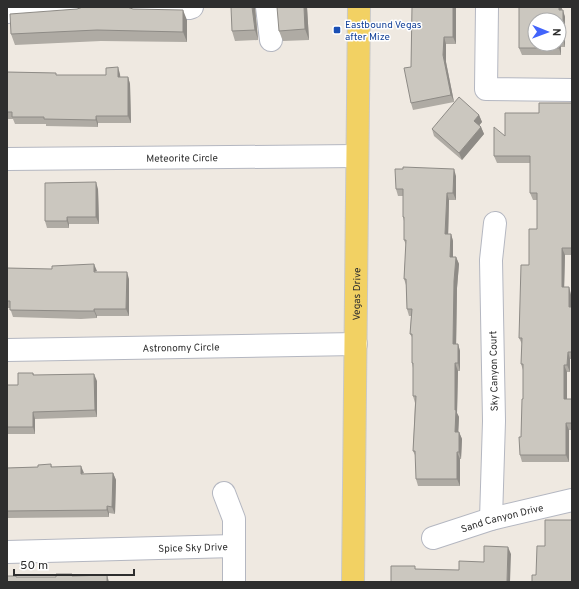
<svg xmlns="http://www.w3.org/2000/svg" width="579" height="589" viewBox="0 0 579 589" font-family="Overpass,sans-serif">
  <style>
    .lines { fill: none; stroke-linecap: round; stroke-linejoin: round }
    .minor-casing { stroke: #b4b7c1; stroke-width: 24 }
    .major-casing { stroke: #c9c9c9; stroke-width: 24 }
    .minor { stroke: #fff; stroke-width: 22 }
    .major { stroke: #f2d163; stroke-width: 22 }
    .wall { fill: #afaba4 }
    .shaded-wall { fill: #8e8b86 }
    .building { fill: #cbc7bf; stroke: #8e8b86 }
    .transit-dot { fill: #1a4fb4; stroke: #fff; stroke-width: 1.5 }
    .labels { text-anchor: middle; stroke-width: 3; stroke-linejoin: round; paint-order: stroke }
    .transit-label { font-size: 10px; fill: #164399; stroke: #fff; text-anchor: start }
    .street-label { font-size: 10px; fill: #2e2e2e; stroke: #fff }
  </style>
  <rect width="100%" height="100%" fill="#efe9e1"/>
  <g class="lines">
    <defs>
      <g id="minor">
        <path d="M 137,7 L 189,8 L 192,7"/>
        <path d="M 267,7 L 271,40"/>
        <path d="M 487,7 L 486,89 L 572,90"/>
        <path d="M 7,12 L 80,7"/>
        <path id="s1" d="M 7,159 L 357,156"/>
        <path id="s2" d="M 7,350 L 356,344"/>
        <path d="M 224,493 L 234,519 L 234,582"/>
        <path d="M 491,519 L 494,421 L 491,260 L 495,223"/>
        <path id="s3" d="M 433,538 L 491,519 L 572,500"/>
        <path id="s4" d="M 7,552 L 234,546"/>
      </g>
      <g id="major">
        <path id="s5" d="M 353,582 L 359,7"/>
      </g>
    </defs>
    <use href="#minor" class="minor-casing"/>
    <use href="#major" class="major-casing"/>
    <use href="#minor" class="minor"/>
    <use href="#major" class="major"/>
  </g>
  <path class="wall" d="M 307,7 L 309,40 L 283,41 L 279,31 Z
    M 412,7 L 460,7 L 460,8 L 456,8 L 456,44 L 446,44 L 446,62 L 454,102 L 413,110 L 411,103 Z
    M 562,7 L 562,10 L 565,17 L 565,47 L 561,47 L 561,55 L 522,55 L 519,48 Z
    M 255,8 L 258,40 L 235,41 L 232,31 Z
    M 133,9 L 187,20 L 187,42 L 101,41 L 15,45 L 11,34 Z
    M 7,72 L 56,73 L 56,75 L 106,75 L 120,74 L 120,77 L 128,77 L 130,84 L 131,123 L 98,123 L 98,127 L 46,126 L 46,124 L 15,124 L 13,119 L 7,119 Z
    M 572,103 L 572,255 L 565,255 L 564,287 L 569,287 L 571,295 L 571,307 L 572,307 L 572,359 L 570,359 L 570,372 L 567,372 L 567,399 L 572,400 L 572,430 L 569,430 L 569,462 L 522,462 L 520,455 L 521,437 L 523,399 L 523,370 L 521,364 L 522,344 L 519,338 L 529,265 L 537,229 L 537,200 L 533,200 L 530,193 L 530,163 L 497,163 L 494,156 L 505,136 L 539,113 Z
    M 479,115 L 482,122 L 479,125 L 481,127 L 484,134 L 462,160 L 434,136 L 432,129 Z
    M 403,169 L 456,176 L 456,200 L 449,200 L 448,234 L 451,234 L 453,241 L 453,257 L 456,257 L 459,264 L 457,288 L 456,344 L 458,344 L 460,351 L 460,371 L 458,371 L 457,413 L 459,417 L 458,432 L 459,432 L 462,439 L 461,459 L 460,459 L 460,486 L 418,486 L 416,479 L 416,457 L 413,451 L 415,403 L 413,396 L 413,368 L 412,363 L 412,337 L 410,334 L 411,316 L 409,316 L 407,309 L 406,285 L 404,279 L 406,245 L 404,240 L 404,221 L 403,217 L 403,196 L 398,196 L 396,189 Z
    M 98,189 L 99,224 L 69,224 L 69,228 L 47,228 L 45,221 Z
    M 7,268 L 97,272 L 129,279 L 129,316 L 97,316 L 97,318 L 81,319 L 13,317 L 10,308 L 7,308 Z
    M 33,373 L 34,375 L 97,381 L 97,417 L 35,419 L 35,434 L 7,434 L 7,385 L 18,385 Z
    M 51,464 L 52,467 L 84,474 L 113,473 L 116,480 L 115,514 L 109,513 L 109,517 L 7,518 L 7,468 L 38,467 Z"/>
  <path class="shaded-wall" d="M 252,7 L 255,7 L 258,40 L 255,30 Z
    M 304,7 L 307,7 L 309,40 L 305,29 Z
    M 453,7 L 456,7 L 456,44 L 453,37 Z
    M 559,7 L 562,7 L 561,17 L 559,10 Z
    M 183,10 L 187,20 L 187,42 L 183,32 Z
    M 563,10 L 565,17 L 565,47 L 563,40 Z
    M 444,37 L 446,44 L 446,62 L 454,102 L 451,95 L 443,55 Z
    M 559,40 L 561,47 L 561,55 L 559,48 Z
    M 118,67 L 120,74 L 121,84 L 118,77 Z
    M 128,77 L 130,84 L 131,123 L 128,116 Z
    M 479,115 L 482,122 L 477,128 L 474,121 Z
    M 96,116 L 98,123 L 98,127 L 96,120 Z
    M 481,127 L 484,134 L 462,160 L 459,153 Z
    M 454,169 L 456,176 L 456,200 L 453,193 Z
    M 96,182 L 98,189 L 99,224 L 96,217 Z
    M 447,193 L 449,200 L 448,241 L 445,234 Z
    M 7,197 L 8,199 L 8,235 L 7,232 Z
    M 67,217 L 69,224 L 69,228 L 67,221 Z
    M 451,234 L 453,241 L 453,264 L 450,257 Z
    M 562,248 L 565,255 L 564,293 L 562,287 Z
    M 456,257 L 459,264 L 457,288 L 456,351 L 453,344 L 454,281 Z
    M 94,264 L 97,271 L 94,272 Z
    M 127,272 L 129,279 L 129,316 L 126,309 Z
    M 569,287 L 571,295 L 571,314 L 569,307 Z
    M 94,309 L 97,316 L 97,318 L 94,311 Z
    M 458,344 L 460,351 L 460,371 L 458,363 Z
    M 568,352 L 570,359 L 570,372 L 567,365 Z
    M 455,363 L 458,371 L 457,413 L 459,417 L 458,439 L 455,432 Z
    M 564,365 L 567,372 L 567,407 L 564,399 Z
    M 94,374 L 97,381 L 97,417 L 95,410 Z
    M 33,412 L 35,419 L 35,434 L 33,427 Z
    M 566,423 L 569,430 L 569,462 L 566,455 Z
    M 459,432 L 462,439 L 461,459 L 459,452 Z
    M 457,452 L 460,459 L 460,486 L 457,479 Z
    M 81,466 L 84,473 L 81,474 Z
    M 113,473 L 116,480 L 115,514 L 112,507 Z
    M 107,506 L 109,513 L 109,517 L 107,510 Z
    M 508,547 L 511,554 L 510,582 L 507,582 Z
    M 107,575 L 109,582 L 107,582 Z"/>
  <path class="building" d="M 83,7 L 127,7 L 133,9 L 183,10 L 183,32 L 97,30 L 11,34 L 10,14 L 77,9 Z
    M 231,7 L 252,7 L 255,30 L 232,31 Z
    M 277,7 L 304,7 L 305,29 L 279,31 Z
    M 412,7 L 453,7 L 453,37 L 444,37 L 443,55 L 451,95 L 411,103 L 404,68 L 411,67 Z
    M 519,7 L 559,7 L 559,10 L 563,10 L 563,40 L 559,40 L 559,20 L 535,20 L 535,44 L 559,44 L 559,48 L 519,48 Z
    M 118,67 L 118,77 L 128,77 L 128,116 L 96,116 L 96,120 L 44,119 L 44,117 L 12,117 L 12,112 L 7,112 L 7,72 L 56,73 L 56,75 L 106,75 L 106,68 Z
    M 459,97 L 479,115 L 474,121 L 481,127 L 459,153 L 432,129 Z
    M 539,103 L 572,103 L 572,248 L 562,248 L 562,287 L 569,287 L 569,307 L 572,307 L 572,352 L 568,352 L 567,365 L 564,365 L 564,399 L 572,399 L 572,423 L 566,423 L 566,455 L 520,455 L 519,437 L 521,437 L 522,399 L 523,399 L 523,364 L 521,364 L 522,338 L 519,338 L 521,265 L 529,265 L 529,229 L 537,229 L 537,193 L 530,193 L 530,156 L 494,156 L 494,127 L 505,136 L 505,113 L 539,113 Z
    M 403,167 L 454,169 L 453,193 L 447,193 L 445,234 L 451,234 L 450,257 L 456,257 L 454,281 L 453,344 L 458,344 L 458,363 L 455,363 L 455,410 L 456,410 L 455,432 L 459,432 L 459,452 L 457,452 L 457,479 L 416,479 L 415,451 L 413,451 L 416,396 L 413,396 L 413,363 L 412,363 L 412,334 L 410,334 L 412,309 L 407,309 L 406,279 L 404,279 L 406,240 L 404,240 L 404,217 L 403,217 L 403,189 L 396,189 L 395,169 L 403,169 Z
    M 96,182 L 96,217 L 67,217 L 67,221 L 45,221 L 45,183 Z
    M 94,264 L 94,272 L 127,272 L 126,309 L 94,309 L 94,311 L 78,311 L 10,310 L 10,301 L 7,301 L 7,268 L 52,269 L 52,266 Z
    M 18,373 L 33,373 L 33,375 L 94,374 L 95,410 L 33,412 L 33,427 L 7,427 L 7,385 L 18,385 Z
    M 51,464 L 51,467 L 81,466 L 81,474 L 113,473 L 112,507 L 107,506 L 107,510 L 7,511 L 7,468 L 38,467 L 38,465 Z
    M 545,520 L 572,520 L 572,582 L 532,582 L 532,575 L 536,575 L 537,546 L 545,546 Z
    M 484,546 L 508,547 L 507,582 L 391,582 L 391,566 L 415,566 L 415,569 L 459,570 L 459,561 L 484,562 Z
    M 56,574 L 72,574 L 72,576 L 107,575 L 107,582 L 7,582 L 7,576 L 16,576 L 16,577 L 56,577 Z"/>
  <rect class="transit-dot" x="333" y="26" width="8" height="8" rx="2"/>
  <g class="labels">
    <g class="transit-label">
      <text x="345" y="28">Eastbound Vegas<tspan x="345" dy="12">after Mize</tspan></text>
    </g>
    <g class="street-label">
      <text dy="4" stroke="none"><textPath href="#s1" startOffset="175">Meteorite Circle</textPath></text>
      <text dy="4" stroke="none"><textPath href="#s5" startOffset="288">Vegas Drive</textPath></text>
      <text dy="4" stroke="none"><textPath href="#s2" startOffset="174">Astronomy Circle</textPath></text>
      <text transform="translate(493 371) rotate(-91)" y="4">Sky Canyon Court</text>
      <text dy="4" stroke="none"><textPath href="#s3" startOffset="72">Sand Canyon Drive</textPath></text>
      <text dy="4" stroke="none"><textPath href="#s4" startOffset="186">Spice Sky Drive</textPath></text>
    </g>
  </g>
  <rect width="579" height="589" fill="none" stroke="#2e2e2e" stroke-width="16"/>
  <g transform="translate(547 32) rotate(91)"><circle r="19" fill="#ffffff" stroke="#ababab"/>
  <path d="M0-3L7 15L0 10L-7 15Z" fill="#4264fb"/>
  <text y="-6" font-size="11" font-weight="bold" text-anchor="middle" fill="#2e2e2e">N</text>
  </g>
  <path d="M14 569v6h120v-6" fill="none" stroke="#2e2e2e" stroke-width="2"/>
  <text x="20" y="569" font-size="12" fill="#2e2e2e" stroke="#ffffff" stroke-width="3" paint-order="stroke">50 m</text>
</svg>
